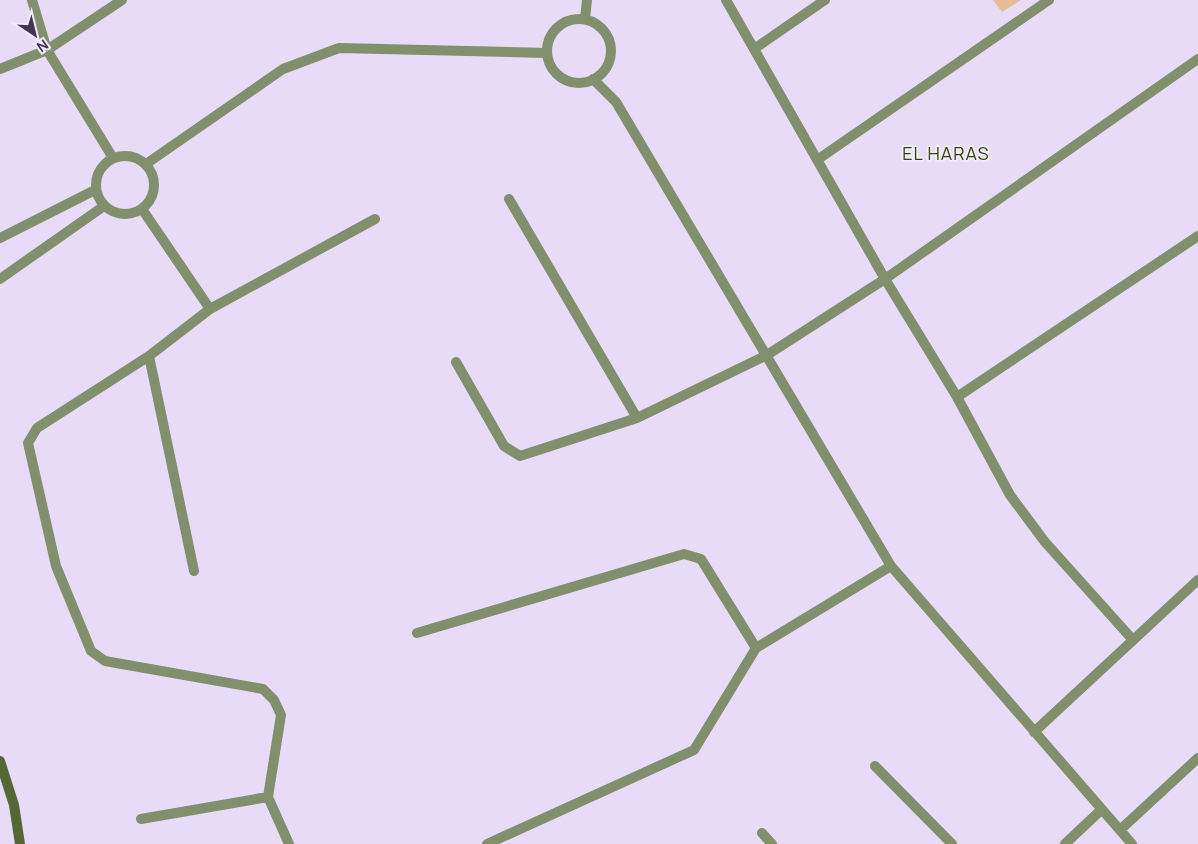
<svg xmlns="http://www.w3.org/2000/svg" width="1198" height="844" viewBox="0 0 1198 844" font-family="Manrope,sans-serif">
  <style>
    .green { fill: #e6bd97 }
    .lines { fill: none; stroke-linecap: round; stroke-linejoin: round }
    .street { stroke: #828f6d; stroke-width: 10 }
    .secondary { stroke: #556734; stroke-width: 10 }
    .labels { text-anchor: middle; stroke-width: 4; stroke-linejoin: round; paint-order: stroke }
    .quarter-label { font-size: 18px; letter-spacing: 1px; fill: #34440d; stroke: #f1ebf9 }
  </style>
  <rect width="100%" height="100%" fill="#e7dbf7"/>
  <path class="green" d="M 993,0 L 1021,0 L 1002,12 Z"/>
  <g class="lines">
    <path class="street" d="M 32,0 L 47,50 L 113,158
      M 726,0 L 885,279 L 957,397 L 1010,495 L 1045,542 L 1133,640
      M 585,19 L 587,0
      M547 51a32 32 0 1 1 64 0a32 32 0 1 1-64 0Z
      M 754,49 L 825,0
      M 0,69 L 47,50 L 122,0
      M 593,79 L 616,102 L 891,566 L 1132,844
      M96 185a29 29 0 1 1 58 0a29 29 0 1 1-58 0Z
      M 817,160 L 1049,0
      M 146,164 L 283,69 L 339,48 L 547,53
      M 509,199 L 637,418
      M 142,209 L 210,309
      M 0,238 L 95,190
      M 0,279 L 104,206
      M 149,356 L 194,571
      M 456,362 L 504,446 L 520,456 L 637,418 L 767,355 L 885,279 L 1198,59
      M 957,397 L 1198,236
      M 417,633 L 684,554 L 701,559 L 756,648
      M 1034,732 L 1198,580
      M 875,766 L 952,844
      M 141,819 L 268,797
      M 1120,830 L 1198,758
      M 762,833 L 772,844
      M 289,844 L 268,797 L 281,715 L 274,700 L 263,689 L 105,661 L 91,651 L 56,566 L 28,443 L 37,428 L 149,356 L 210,309 L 375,219
      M 487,844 L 694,750 L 756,648 L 891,566
      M 1065,844 L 1101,810"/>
    <path class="secondary" d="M 0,761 L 14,805 L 20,844"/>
  </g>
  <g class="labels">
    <g class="quarter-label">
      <text x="946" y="160">EL HARAS</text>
    </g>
  </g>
  <g transform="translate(35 35) rotate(145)" stroke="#f1ebf9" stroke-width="4" paint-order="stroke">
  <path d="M0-4L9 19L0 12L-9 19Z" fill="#413551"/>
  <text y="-8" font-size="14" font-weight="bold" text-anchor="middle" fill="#413551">N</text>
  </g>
</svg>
